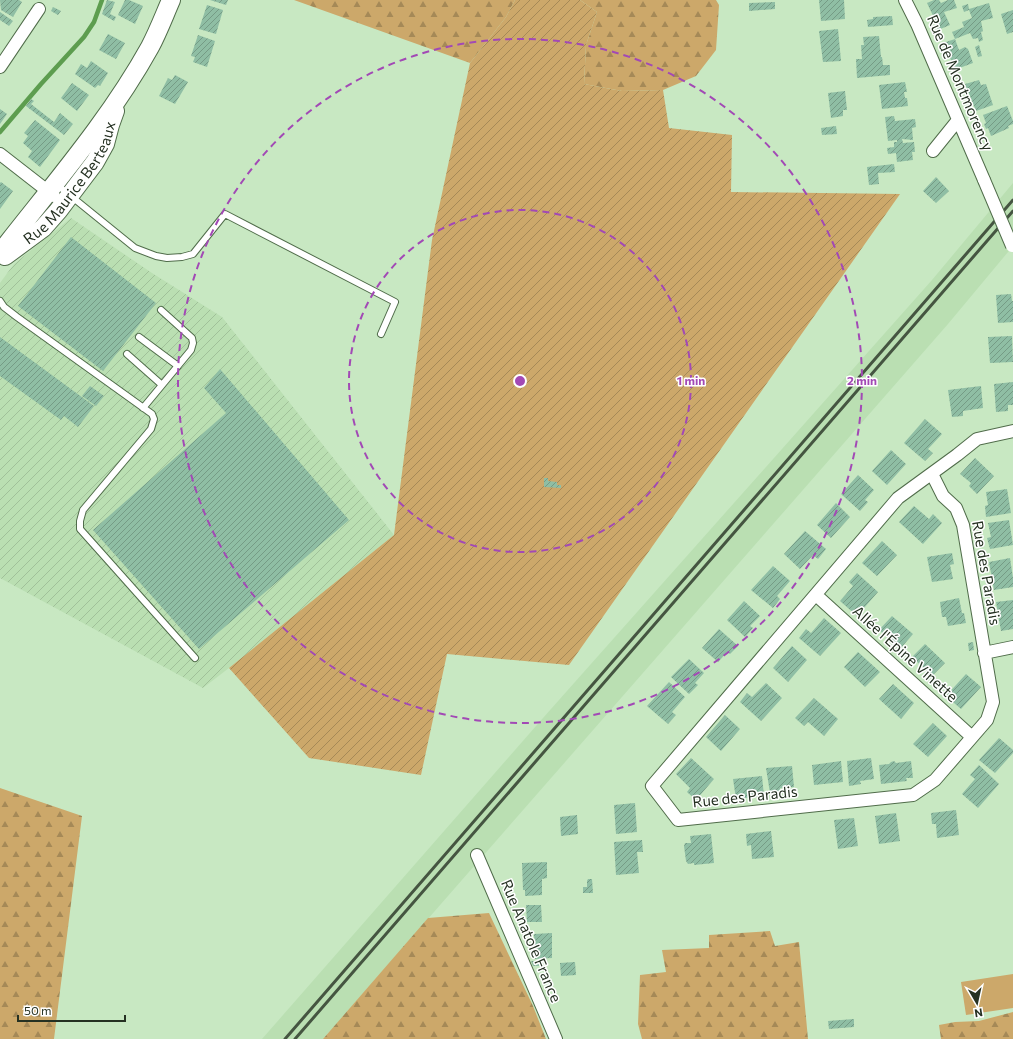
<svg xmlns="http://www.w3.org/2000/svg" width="1013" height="1039" viewBox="0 0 1013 1039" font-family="Commissioner,sans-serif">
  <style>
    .built { fill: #badfb2 }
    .industrial { fill: url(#industrial-furrows) }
    .forest { fill: url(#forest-firs) }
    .garden { fill: url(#garden-furrows) }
    .pitch { fill: #cca86a }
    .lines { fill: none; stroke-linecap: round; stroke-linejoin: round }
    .stream { stroke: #5d9d4f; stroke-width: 4.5 }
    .building { fill: url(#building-hatch) }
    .lane-casing { stroke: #506c4a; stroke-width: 8 }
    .street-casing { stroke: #506c4a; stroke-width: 14 }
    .secondary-casing { stroke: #506c4a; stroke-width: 20 }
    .lane { stroke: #fff; stroke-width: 6 }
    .street { stroke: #fff; stroke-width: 12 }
    .secondary { stroke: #fff; stroke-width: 18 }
    .rail { stroke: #455541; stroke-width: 3 }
    .street-bridge-casing { stroke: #506c4a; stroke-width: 14; stroke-linecap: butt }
    .street-bridge { stroke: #fff; stroke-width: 12 }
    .ring { fill: none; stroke: #a249b5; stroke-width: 2; stroke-dasharray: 7 5 }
    .labels { text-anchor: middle; stroke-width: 3; stroke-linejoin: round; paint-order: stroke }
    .street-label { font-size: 15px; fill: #253122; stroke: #fff }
    .centre { fill: #a249b5; stroke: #fff; stroke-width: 2 }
    .ring-label { font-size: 12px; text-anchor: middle; font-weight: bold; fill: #a249b5; stroke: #fff; stroke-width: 3; stroke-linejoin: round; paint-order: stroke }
  </style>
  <defs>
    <pattern id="industrial-furrows" width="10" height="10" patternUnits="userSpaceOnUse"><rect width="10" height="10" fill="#badfb2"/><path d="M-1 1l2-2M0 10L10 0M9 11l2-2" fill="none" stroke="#a0c099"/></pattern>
    <pattern id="forest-firs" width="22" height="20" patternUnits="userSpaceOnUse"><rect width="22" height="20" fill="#cca86a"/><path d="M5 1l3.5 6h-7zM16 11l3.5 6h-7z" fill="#a58957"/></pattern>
    <pattern id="garden-furrows" width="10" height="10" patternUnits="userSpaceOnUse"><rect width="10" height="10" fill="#cca86a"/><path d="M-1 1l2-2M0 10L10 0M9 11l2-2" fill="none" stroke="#a58957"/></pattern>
    <pattern id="building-hatch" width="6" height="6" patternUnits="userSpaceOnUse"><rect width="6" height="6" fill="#8fbea4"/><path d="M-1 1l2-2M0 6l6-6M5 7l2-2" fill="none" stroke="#759b85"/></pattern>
  </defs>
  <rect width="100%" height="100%" fill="#c8e8c2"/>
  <path class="built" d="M 1013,183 L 1013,246 L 948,324 L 323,1039 L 262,1039 L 543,718 L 932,280 Z"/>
  <path class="industrial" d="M 71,218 L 152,273 L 222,317 L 394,535 L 229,668 L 203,688 L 0,578 L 0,283 L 14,264 Z"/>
  <path class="forest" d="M 294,0 L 515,0 L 506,17 L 470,63 Z
    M 580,0 L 716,0 L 719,5 L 716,50 L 696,76 L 663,90 L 622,91 L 584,84 L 586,45 L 597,12 Z
    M 0,788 L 82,816 L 54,1039 L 0,1039 Z
    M 489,913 L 533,1006 L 546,1039 L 323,1039 L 428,918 Z
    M 770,931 L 775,946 L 799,942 L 808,1039 L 642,1039 L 638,1024 L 640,975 L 666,972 L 662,950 L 709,948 L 709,935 Z
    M 1013,1012 L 1013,1039 L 941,1039 L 939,1025 L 955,1022 L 979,1021 Z"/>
  <path class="garden" d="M 515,0 L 580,0 L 597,12 L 586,45 L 584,84 L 622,91 L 663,90 L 669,128 L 732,135 L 731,192 L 900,194 L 569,665 L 447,654 L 421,775 L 309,758 L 229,668 L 394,535 L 432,240 L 470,63 L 506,17 Z"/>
  <path class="pitch" d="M 1013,974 L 1013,1008 L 966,1015 L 961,982 Z"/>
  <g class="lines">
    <path class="stream" d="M 0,132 L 41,84 L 84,37 L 94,22 L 102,0"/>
  </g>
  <path class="building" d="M 0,0 L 19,0 L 22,2 L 13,17 L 1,10 Z
    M 107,0 L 115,2 L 110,14 L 116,17 L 114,21 L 102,14 Z
    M 125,0 L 129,0 L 143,6 L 135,24 L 118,15 Z
    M 210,0 L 228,0 L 226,5 Z
    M 819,0 L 844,0 L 845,19 L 821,21 Z
    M 934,0 L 939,0 L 941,3 L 948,0 L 954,0 L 957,8 L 944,12 L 950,25 L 938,30 L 935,22 L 936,22 L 927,3 Z
    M 775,2 L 775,9 L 749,11 L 749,3 Z
    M 989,3 L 993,18 L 981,21 L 983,31 L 981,32 L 983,40 L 979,42 L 978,38 L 973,39 L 970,33 L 955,39 L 959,50 L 965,47 L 968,49 L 973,63 L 954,70 L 948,51 L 946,51 L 943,43 L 955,39 L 952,32 L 964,27 L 962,22 L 972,18 L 969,10 L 964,12 L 962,6 L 968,4 L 969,9 Z
    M 207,5 L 223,10 L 216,34 L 199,29 Z
    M 53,7 L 61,11 L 58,15 L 51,11 Z
    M 1013,10 L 1013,32 L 1007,34 L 1001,14 Z
    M 0,12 L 13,21 L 9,26 L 0,20 Z
    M 892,16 L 893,25 L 868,27 L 867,20 L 873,19 L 873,17 Z
    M 838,29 L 841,61 L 823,62 L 819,31 Z
    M 108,34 L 125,43 L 116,59 L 99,50 Z
    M 198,35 L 215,41 L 207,67 L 193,62 L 195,57 L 191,56 Z
    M 879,36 L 881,57 L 882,57 L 883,65 L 890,65 L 890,75 L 857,78 L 856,59 L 862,59 L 861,45 L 864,45 L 863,37 Z
    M 979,45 L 982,56 L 978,57 L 975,47 Z
    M 91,61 L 108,73 L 100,86 L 98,85 L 95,88 L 75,74 L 81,64 L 87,68 Z
    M 175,75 L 188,82 L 175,104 L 159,96 L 168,78 L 172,80 Z
    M 979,80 L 981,85 L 986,84 L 993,105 L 976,111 L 965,84 Z
    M 905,82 L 907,92 L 904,92 L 905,98 L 907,98 L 908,106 L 882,109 L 879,85 Z
    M 72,83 L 89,95 L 77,111 L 61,98 Z
    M 845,91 L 847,110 L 843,110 L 843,116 L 831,118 L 828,93 Z
    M 31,99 L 34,101 L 31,104 L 54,122 L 60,113 L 73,124 L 64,135 L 26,106 Z
    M 1007,106 L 1013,121 L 1013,124 L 1008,126 L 1009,128 L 991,136 L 988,128 L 986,129 L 984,124 L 986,123 L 983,115 Z
    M 0,109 L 7,114 L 0,124 Z
    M 894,116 L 895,121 L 915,119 L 916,127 L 912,128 L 913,140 L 902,139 L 903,143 L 914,142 L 915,152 L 912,152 L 913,160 L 897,162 L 896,153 L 888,154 L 887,148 L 894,147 L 894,142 L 897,142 L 897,140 L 888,141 L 885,117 Z
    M 35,120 L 60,140 L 40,167 L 28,157 L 32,151 L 23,143 L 28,136 L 24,133 Z
    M 836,126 L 837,134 L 822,135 L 821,128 Z
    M 894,164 L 895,172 L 878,173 L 879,184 L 869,185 L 867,167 Z
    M 936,177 L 949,191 L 936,203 L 923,191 Z
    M 1,182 L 13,191 L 0,209 L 0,183 Z
    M 71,237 L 156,303 L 103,371 L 18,306 Z
    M 1011,294 L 1012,301 L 1013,301 L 1013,322 L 998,323 L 996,295 Z
    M 1012,336 L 1013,362 L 990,363 L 988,337 Z
    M 0,337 L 94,406 L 78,427 L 64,416 L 61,420 L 0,376 Z
    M 220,369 L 349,520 L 199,649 L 93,530 L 226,413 L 204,388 Z
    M 1013,382 L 1013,405 L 1008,405 L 1008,411 L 996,412 L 994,384 Z
    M 90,386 L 104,396 L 96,406 L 82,396 Z
    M 981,386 L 983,408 L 963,411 L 963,416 L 952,417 L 948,390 Z
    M 925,419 L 942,434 L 928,449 L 933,453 L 925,461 L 904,443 Z
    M 891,450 L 906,464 L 887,485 L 872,471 Z
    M 975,458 L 994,476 L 977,494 L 969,486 L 971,483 L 960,474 Z
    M 858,475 L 874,490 L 865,500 L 868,502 L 860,511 L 841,494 Z
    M 544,478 L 548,478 L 548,481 L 557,482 L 557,485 L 561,485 L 561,488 L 544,487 Z
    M 1007,489 L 1011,513 L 986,517 L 985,506 L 988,505 L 986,492 Z
    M 836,503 L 850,517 L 831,538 L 817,525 Z
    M 914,506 L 929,519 L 933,514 L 942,523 L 923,544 L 899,522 Z
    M 1009,520 L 1013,545 L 990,549 L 987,538 L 991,537 L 988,523 Z
    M 805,531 L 826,549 L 818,559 L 813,555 L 800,569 L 784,554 Z
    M 882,541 L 897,555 L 877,576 L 862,563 Z
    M 952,553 L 954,564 L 950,565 L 953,579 L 932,582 L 927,557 Z
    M 1010,558 L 1013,578 L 1013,587 L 994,590 L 989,562 Z
    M 773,566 L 790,581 L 777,596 L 780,599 L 773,608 L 751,590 Z
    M 857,573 L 878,592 L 857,616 L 840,601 L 853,586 L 849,582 Z
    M 959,598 L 962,613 L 964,613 L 966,623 L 948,626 L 946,617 L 942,617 L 940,602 Z
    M 1013,600 L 1013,629 L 1001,631 L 996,602 Z
    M 744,601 L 760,616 L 750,626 L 753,628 L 745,637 L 727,620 Z
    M 892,616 L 913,634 L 900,649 L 879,630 Z
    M 824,618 L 841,633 L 820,656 L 799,638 L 806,629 L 811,633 Z
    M 719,629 L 738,646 L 730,654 L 727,652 L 718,662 L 702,648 Z
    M 973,642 L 974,650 L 969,651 L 968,643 Z
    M 925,644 L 945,663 L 932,676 L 912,657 Z
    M 792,646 L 807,660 L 788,682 L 773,668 Z
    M 858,652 L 880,672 L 865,687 L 844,667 Z
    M 689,659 L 704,673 L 695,683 L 698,685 L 689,694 L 671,677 Z
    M 966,674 L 981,687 L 961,709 L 946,696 Z
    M 669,682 L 685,697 L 672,712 L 676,715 L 668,724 L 647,706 Z
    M 766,683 L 782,698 L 761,721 L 740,702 L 747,693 L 752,697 Z
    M 893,684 L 914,703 L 901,719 L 879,699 Z
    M 814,698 L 838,719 L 824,736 L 808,722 L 804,726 L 795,718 Z
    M 725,715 L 740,729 L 721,751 L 706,737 Z
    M 933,723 L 947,736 L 928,757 L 913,744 Z
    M 999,738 L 1013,750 L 1013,753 L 995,773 L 979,760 Z
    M 691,758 L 714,779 L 696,800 L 687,792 L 690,788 L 676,774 Z
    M 871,758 L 874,779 L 860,781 L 861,784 L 849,786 L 847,761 Z
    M 841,761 L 843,782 L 814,785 L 812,765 Z
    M 894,761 L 896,763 L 911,761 L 913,778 L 906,778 L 907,781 L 881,784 L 879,765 L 889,764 L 891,762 Z
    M 979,765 L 999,784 L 978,808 L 962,794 L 975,779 L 970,775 Z
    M 792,766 L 794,787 L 780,788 L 781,792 L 770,793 L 766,768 Z
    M 762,776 L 764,796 L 736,799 L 733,779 Z
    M 635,803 L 637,832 L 616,834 L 614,805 Z
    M 956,810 L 959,835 L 937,838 L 936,824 L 932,824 L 931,813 Z
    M 896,813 L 900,841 L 879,844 L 875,816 Z
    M 577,815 L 578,834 L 561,836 L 560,817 Z
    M 854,818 L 858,846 L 838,849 L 834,820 Z
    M 771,831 L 774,857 L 752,859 L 751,845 L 747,846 L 746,834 Z
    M 711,834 L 714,863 L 694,865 L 694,863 L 688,864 L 686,861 L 684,846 L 685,843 L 691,843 L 690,836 Z
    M 642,840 L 643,852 L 637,852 L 639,873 L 616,875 L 614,842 Z
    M 547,862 L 547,878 L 542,879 L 542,895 L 525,896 L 525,890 L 523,890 L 522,863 Z
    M 588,879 L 592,879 L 593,893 L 583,893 L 583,887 L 587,887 L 587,881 Z
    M 526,905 L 541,905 L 542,922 L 527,922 Z
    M 552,933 L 552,958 L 535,959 L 534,934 Z
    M 531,961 L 539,961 L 539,966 L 533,966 Z
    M 575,962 L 576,975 L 561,976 L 560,963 Z
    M 854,1019 L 854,1027 L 829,1029 L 828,1021 Z"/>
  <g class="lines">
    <defs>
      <path id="lane" d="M 56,184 L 135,248 L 156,256 L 167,258 L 182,257 L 193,254 L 225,214 L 395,302 L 381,334
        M 0,301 L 4,307 L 17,317 L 152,414 L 154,419 L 151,429 L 83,510 L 80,521 L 80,529 L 195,658
        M 139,337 L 178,366
        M 127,354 L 162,385
        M 143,408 L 191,350 L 193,343 L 192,338 L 161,310"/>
      <path id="street" d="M 905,0 L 917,24 L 984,180
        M 0,67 L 39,9
        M 933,151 L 958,120
        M 0,154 L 54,196
        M 932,474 L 943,496 L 956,508 L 963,525 L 993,702 L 987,720 L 935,780 L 913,795 L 678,820 L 652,786 L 898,498 L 957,455 L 977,439 L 1013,431
        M 816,595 L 972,737
        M 984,653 L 1013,647
        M 477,855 L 556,1039"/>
      <g id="secondary">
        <path d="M 0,253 C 52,186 109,121 150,47 C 158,32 164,16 171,0"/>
        <path id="s1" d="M 5,256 L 43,228 L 58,211 L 95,162 L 105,144 L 110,125 L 115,111"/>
      </g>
    </defs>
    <use href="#lane" class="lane-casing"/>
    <use href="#street" class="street-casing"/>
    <use href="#secondary" class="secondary-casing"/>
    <use href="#lane" class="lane"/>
    <use href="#street" class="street"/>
    <use href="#secondary" class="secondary"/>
    <path class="rail" d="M 285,1039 L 1013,200
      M 295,1039 L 1013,211"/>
    <defs>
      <path id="street-bridge" d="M 984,180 L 1012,246"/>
    </defs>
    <use href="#street-bridge" class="street-bridge-casing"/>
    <use href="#street-bridge" class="street-bridge"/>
  </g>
  <g class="ring">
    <circle cx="520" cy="381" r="171"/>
    <circle cx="520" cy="381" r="342"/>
  </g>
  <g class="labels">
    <g class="street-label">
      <text transform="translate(960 83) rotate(67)" y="5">Rue de Montmorency</text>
      <text dy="5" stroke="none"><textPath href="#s1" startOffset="100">Rue Maurice Berteaux</textPath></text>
      <text transform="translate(986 573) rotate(80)" y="5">Rue des Paradis</text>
      <text transform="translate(905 654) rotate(42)" y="5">Allée l'Épine Vinette</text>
      <text transform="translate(745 797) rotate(-6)" y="5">Rue des Paradis</text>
      <text transform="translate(531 941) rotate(67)" y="5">Rue Anatole France</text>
    </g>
  </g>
  <circle cx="520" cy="381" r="6" class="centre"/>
  <g class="ring-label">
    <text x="691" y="385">1 min</text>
    <text x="862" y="385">2 min</text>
  </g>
  <g transform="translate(977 1003) rotate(171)" stroke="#ffffff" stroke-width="3" paint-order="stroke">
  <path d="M0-3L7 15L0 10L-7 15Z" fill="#253122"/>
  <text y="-6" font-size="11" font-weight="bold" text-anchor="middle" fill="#253122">N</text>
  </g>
  <path d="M18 1015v6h107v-6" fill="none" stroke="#253122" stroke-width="2"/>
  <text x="24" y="1015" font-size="12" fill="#253122" stroke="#ffffff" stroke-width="3" paint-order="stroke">50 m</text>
</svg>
